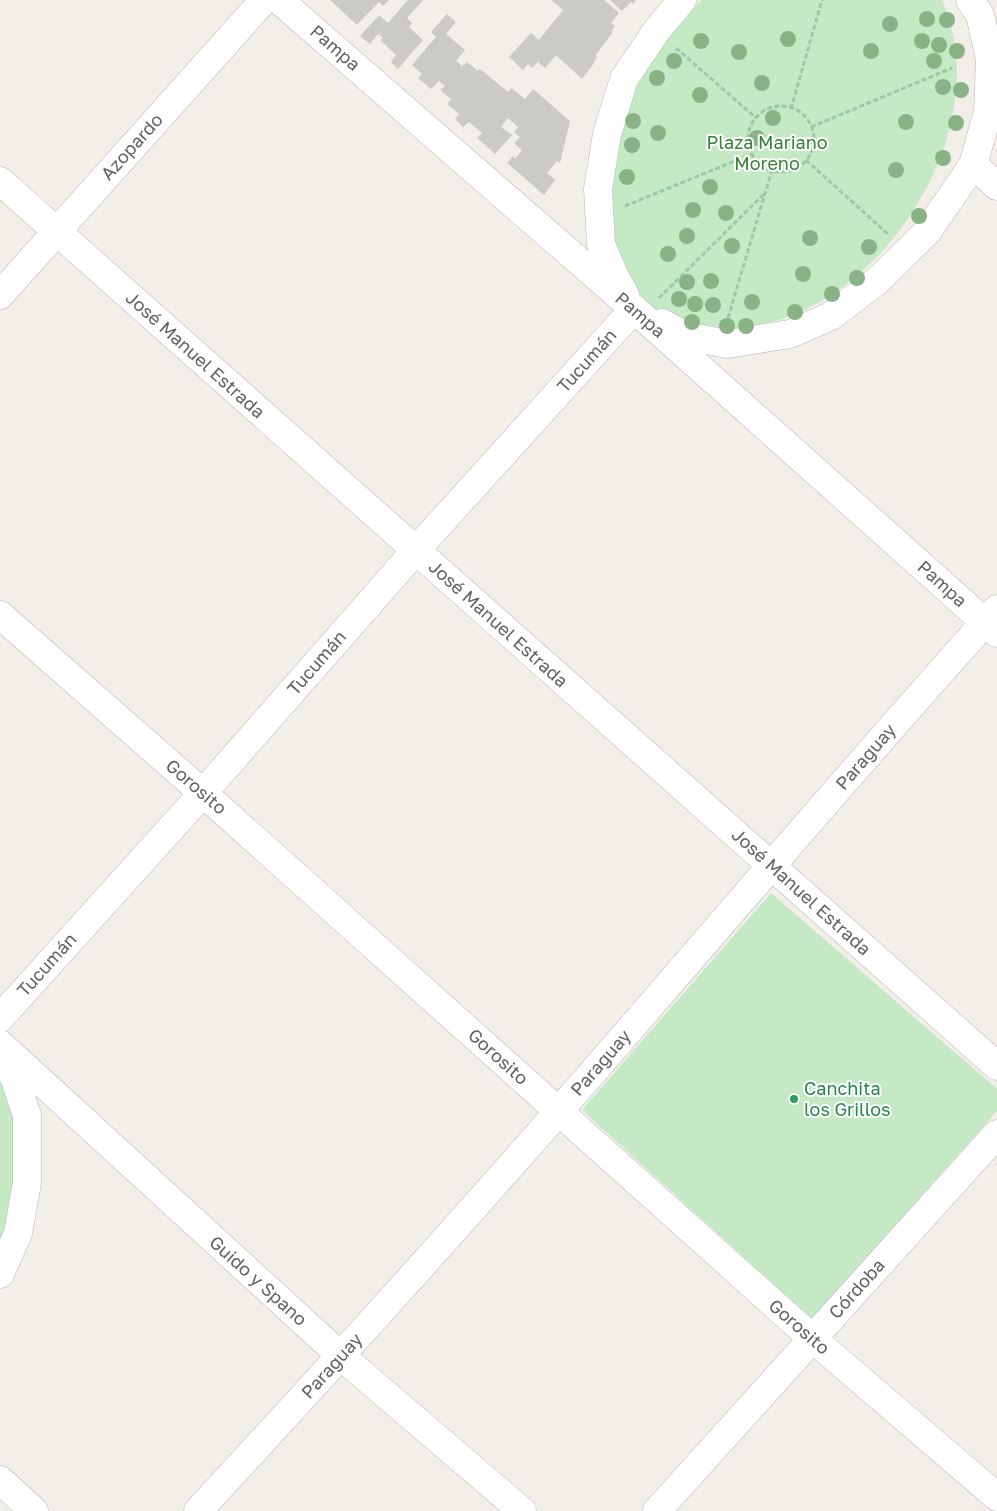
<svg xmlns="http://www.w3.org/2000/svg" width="997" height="1511" viewBox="0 0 997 1511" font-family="'Golos Text',sans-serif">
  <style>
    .green { fill: #c5e8c5 }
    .building { fill: #cccac5 }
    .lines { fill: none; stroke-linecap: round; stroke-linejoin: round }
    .minor-casing { stroke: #b5b8bc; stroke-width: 29 }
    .path { stroke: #9cc7a9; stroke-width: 3; stroke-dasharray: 5 2.5; stroke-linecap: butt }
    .minor { stroke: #fff; stroke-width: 28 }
    .tree { fill: #89b387 }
    .leisure-dot { fill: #2e9e5b; stroke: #fff; stroke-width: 2 }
    .labels { text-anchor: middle; stroke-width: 4; stroke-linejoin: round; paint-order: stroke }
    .street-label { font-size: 18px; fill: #5f6368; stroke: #fff }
    .park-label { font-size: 18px; fill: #348238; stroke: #fff }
    .leisure-label { font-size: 18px; fill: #27864d; stroke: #fff; text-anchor: start }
  </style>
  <rect width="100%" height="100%" fill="#f1efe8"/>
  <path class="green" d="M 702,0 L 942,0 C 997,125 890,296 764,324 C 735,330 708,331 680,320 C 653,310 644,307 628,282 C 623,274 607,255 605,248 C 604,245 606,238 606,235 C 608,218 609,202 611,186 C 613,166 615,147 616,127 C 617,121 616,111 619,105 C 622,96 632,87 637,80 C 657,52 675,22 702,0 Z
    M 771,893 L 997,1089 L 997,1111 L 812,1319 L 582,1110 Z
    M 0,1077 L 19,1116 L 19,1182 L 0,1252 Z"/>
  <path class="building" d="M 330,0 L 389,0 L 383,6 L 379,2 L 357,25 Z
    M 408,0 L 423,0 L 407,18 L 412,23 L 409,27 L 423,40 L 398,69 L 391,62 L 396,55 L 380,40 L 383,38 L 378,34 L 370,44 L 360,36 L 379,15 L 388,23 Z
    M 551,0 L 604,0 L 619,13 L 611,23 L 615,26 L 611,31 L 613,32 L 595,56 L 597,57 L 592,66 L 582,79 L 556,55 L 545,68 L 538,62 L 532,68 L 528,64 L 523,70 L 509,57 L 531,33 L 539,40 L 563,10 Z
    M 610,0 L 636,0 L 633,4 L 631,2 L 622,11 Z
    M 447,14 L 456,22 L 446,34 L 465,50 L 456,61 L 462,66 L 467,62 L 478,71 L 480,69 L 508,92 L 512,88 L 525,99 L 533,89 L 570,121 L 560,163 L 557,161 L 547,173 L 555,180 L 544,195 L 507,163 L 513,156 L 515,159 L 522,150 L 514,143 L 520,137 L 514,132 L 518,127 L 508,118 L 501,127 L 512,135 L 495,154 L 477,138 L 482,133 L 469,122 L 463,127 L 455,119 L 459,114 L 447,104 L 451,99 L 440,90 L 445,86 L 439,81 L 431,89 L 418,78 L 422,74 L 412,65 L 436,37 L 431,32 Z"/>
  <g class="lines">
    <defs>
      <path id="minor" d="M 279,0 L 634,309 L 997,633
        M 973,165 L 997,186
        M 0,181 L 997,1066
        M 0,295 L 264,0
        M 625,295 L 614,275 L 601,244 L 598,189 L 607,134 L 624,79 L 657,30 L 682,0
        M 662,323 L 686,336 L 727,344 L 790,334 L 831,316 L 877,281 L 927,232 L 973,165 L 988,112 L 990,59 L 980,15 L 970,0
        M 0,615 L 203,793 L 813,1339 L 997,1497
        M 0,1018 L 203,793 L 416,550 L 634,309
        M 0,1044 L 341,1356 L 522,1511
        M 0,1274 L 18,1233 L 27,1183 L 27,1115 L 14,1077 L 0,1054
        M 0,1480 L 34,1511
        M 198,1511 C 320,1379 441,1246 559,1111 C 705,944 848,774 997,609
        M 657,1511 L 997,1134"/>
    </defs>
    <use href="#minor" class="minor-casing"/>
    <path class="path" d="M 676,48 L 756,118
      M748 139a33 33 0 1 1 66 0a33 33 0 1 1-66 0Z
      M 791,109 L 822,0
      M 811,127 L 952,68
      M 806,160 L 889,235
      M 625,206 L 752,154
      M 659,298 L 765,193
      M 728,318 L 772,170"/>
    <use href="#minor" class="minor"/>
  </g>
  <g class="tree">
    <circle cx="927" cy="19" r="8"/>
    <circle cx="947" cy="20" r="8"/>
    <circle cx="890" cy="24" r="8"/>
    <circle cx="788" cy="39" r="8"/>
    <circle cx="701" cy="41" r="8"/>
    <circle cx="922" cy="41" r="8"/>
    <circle cx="939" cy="45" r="8"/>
    <circle cx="871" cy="51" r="8"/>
    <circle cx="957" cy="51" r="8"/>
    <circle cx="739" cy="52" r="8"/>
    <circle cx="674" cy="61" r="8"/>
    <circle cx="934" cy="61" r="8"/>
    <circle cx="657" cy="78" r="8"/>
    <circle cx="762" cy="83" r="8"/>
    <circle cx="943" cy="87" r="8"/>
    <circle cx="961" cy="90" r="8"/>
    <circle cx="700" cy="95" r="8"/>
    <circle cx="773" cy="118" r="8"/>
    <circle cx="633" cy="121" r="8"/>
    <circle cx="906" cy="122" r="8"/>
    <circle cx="956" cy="123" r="8"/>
    <circle cx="658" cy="133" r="8"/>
    <circle cx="757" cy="138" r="8"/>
    <circle cx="632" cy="145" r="8"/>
    <circle cx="943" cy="158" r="8"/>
    <circle cx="896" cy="170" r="8"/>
    <circle cx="627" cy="177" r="8"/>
    <circle cx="710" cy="187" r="8"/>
    <circle cx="693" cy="210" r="8"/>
    <circle cx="726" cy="213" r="8"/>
    <circle cx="919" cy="216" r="8"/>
    <circle cx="687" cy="236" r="8"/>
    <circle cx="810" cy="238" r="8"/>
    <circle cx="732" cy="246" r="8"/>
    <circle cx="869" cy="247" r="8"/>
    <circle cx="668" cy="254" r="8"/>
    <circle cx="803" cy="274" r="8"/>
    <circle cx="857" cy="278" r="8"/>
    <circle cx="711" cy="281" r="8"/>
    <circle cx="687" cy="282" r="8"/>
    <circle cx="832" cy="294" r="8"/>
    <circle cx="679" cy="299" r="8"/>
    <circle cx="752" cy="302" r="8"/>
    <circle cx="695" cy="304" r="8"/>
    <circle cx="713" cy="305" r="8"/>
    <circle cx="795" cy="312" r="8"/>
    <circle cx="692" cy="322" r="8"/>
    <circle cx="727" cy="326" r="8"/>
    <circle cx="746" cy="326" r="8"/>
  </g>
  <circle class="leisure-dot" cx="794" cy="1099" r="5"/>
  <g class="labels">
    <g class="street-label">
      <text transform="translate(335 48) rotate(41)" y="6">Pampa</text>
      <text transform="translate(132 147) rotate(-48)" y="6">Azopardo</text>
      <text transform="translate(640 315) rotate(41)" y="6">Pampa</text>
      <text transform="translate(195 355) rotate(42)" y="6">José Manuel Estrada</text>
      <text transform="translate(587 361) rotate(-48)" y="6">Tucumán</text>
      <text transform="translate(942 584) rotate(42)" y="6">Pampa</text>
      <text transform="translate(498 624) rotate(42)" y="6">José Manuel Estrada</text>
      <text transform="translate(317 663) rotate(-49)" y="6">Tucumán</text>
      <text transform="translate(866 757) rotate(-49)" y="6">Paraguay</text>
      <text transform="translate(196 787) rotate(41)" y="6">Gorosito</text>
      <text transform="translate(801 892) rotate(42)" y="6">José Manuel Estrada</text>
      <text transform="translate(47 965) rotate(-48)" y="6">Tucumán</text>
      <text transform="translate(498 1057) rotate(42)" y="6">Gorosito</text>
      <text transform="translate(601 1063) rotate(-49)" y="6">Paraguay</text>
      <text transform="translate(258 1281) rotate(42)" y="6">Guido y Spano</text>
      <text transform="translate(857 1289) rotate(-48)" y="6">Córdoba</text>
      <text transform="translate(799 1327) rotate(41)" y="6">Gorosito</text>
      <text transform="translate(332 1366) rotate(-48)" y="6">Paraguay</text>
    </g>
    <g class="park-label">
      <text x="767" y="149">Plaza Mariano<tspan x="767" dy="21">Moreno</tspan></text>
    </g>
    <g class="leisure-label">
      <text x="804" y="1095">Canchita<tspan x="804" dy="21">los Grillos</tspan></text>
    </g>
  </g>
</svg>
